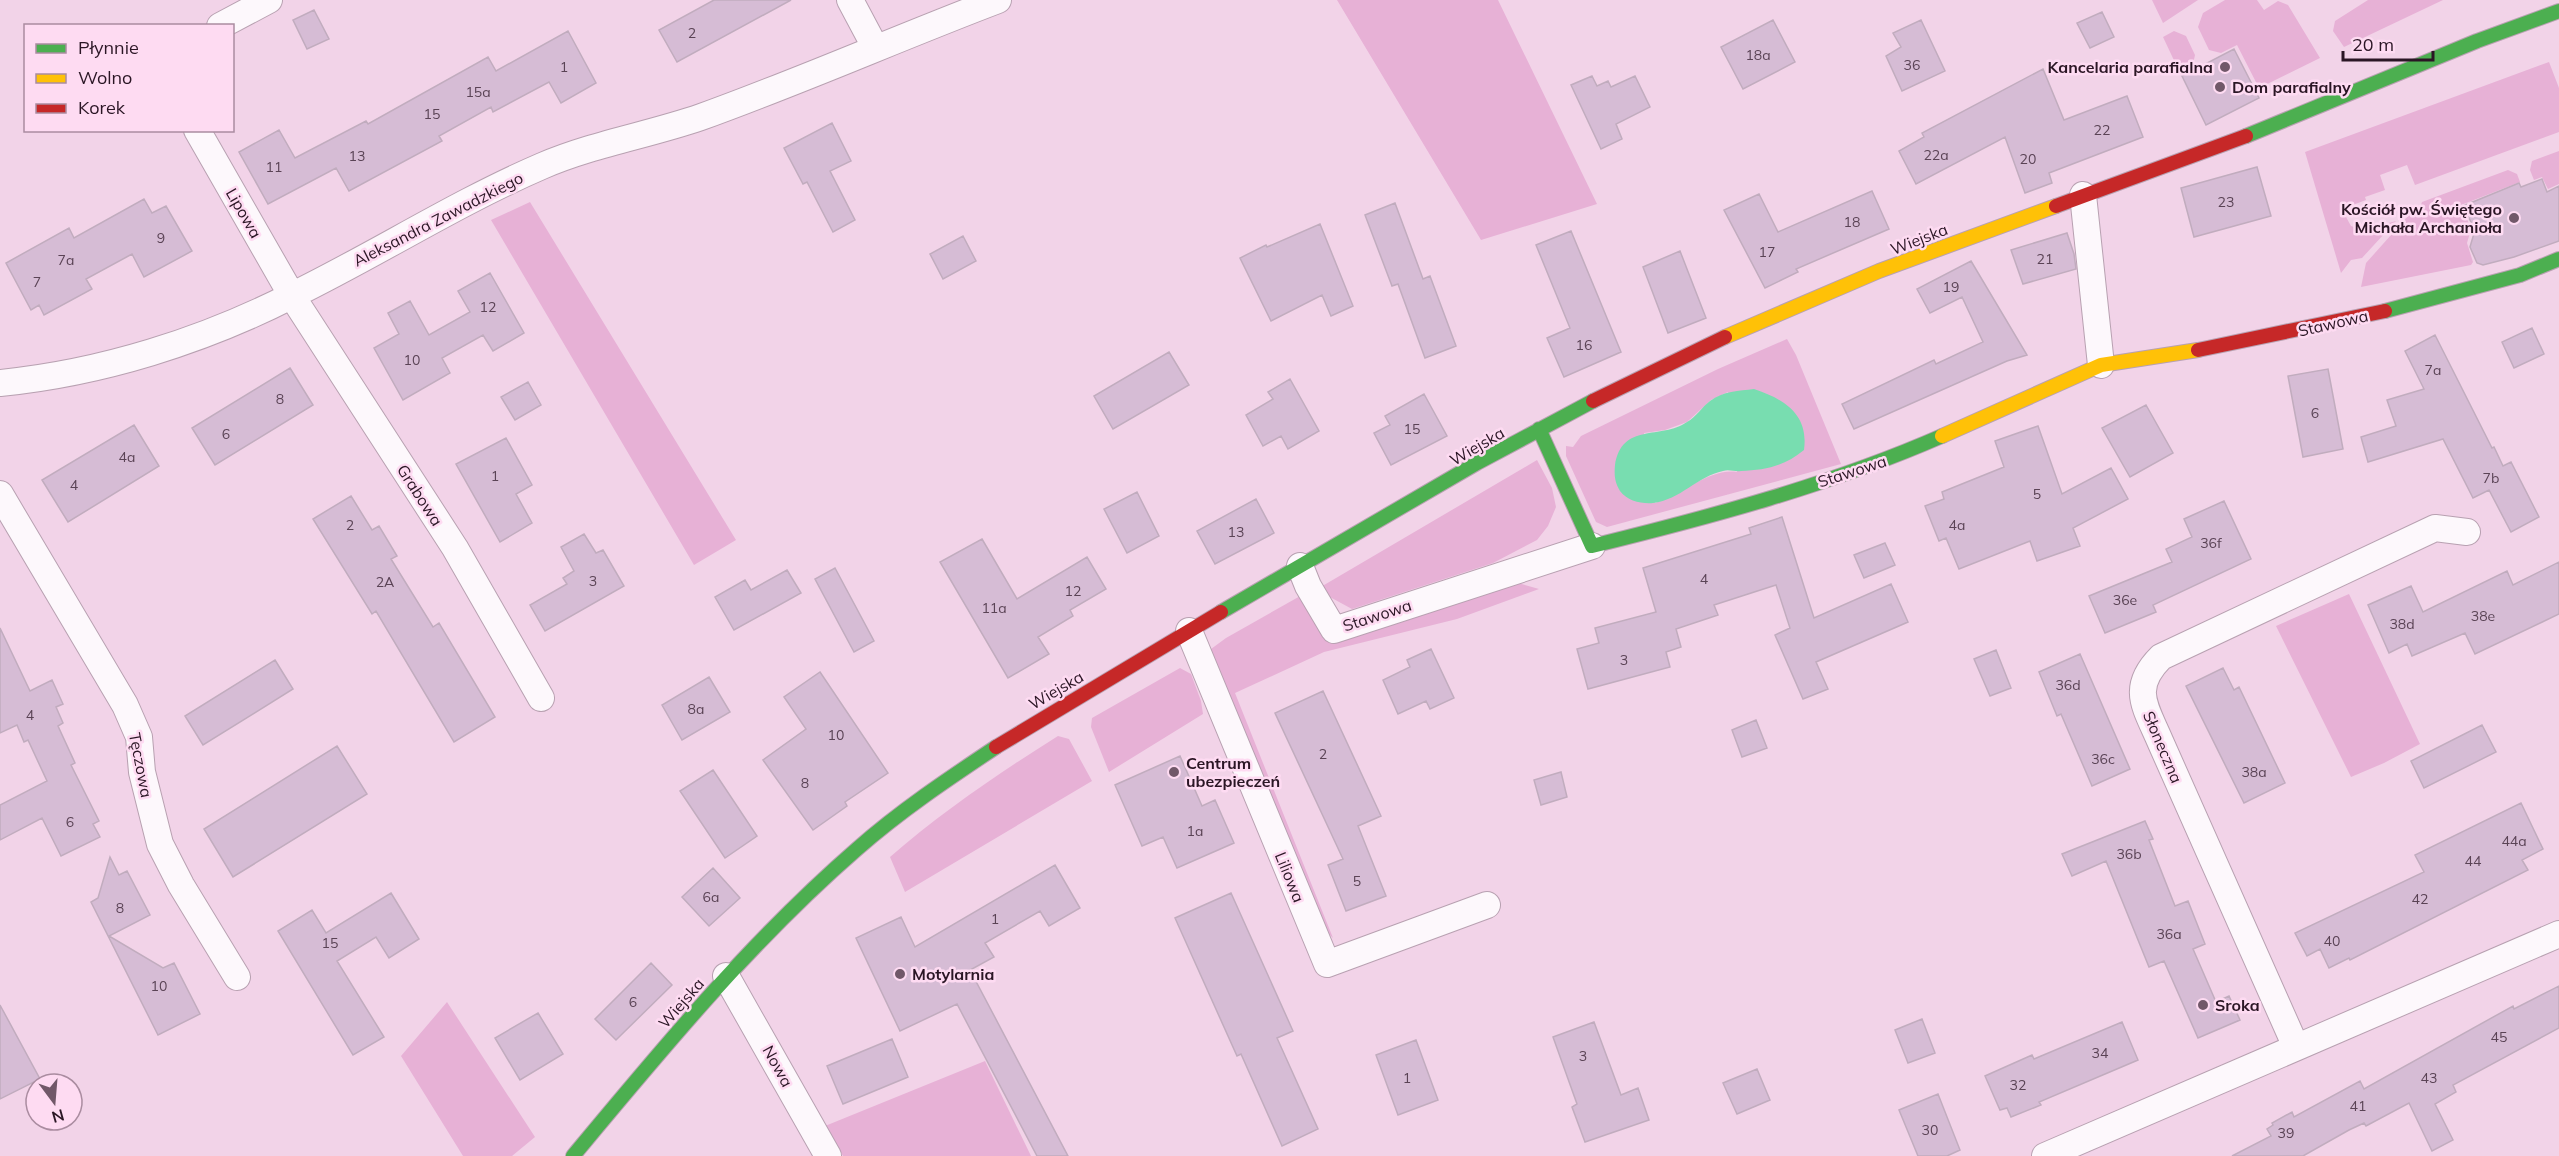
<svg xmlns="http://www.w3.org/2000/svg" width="2559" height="1156" viewBox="0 0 2559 1156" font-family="Mulish,sans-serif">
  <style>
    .green { fill: #e7b1d6; fill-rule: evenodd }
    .water { fill: #78ddb0 }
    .building { fill: #d6bcd5; stroke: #c1acbe; stroke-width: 1.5 }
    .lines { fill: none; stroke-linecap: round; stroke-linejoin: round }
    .street-casing { stroke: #b8a1b1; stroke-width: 28 }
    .fast-casing { stroke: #b8a1b1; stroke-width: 16 }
    .slow-casing { stroke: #b8a1b1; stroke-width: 16 }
    .jam-casing { stroke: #b8a1b1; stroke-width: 16 }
    .street { stroke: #fdf8fc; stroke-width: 26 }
    .fast { stroke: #4caf50; stroke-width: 14 }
    .slow { stroke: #ffc107; stroke-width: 14 }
    .jam { stroke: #c62828; stroke-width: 14 }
    .poi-dot { fill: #715869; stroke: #fedbf2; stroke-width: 2 }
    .labels { text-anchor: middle; stroke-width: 5; stroke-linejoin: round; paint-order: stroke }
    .number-label { font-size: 14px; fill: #5a4355 }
    .poi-label { font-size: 16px; font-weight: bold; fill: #2b1625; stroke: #fedbf2; text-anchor: start }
    .street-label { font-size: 16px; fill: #2b1625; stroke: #fedbf2 }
  </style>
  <rect width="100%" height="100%" fill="#f2d3e8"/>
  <path class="green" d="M 1337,0 L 1498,0 L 1597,204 L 1481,240 Z
    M 2152,0 L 2198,0 L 2163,23 Z
    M 2225,0 L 2257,0 L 2264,10 L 2278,1 L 2288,5 L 2320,58 L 2259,88 L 2237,45 L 2221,53 L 2209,50 L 2198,27 L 2203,13 Z
    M 2368,0 L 2443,0 L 2344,47 L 2333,31 L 2335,21 Z
    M 2174,31 L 2186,36 L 2195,55 L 2193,64 L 2179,71 L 2163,37 Z
    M 2549,62 L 2559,88 L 2559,132 L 2415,185 L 2407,165 L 2380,175 L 2385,190 L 2365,197 L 2366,200 L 2350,206 L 2346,217 L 2351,226 L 2360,229 L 2376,223 L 2378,226 L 2396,221 L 2362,258 L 2351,260 L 2341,273 L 2305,152 Z
    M 2559,151 L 2559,184 L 2548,189 L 2542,177 L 2534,180 L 2530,170 L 2532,161 Z
    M 2508,170 L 2517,174 L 2520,182 L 2461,205 L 2471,229 L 2467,243 L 2473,262 L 2471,265 L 2361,287 L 2366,263 L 2408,216 L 2419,211 L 2422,202 Z
    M 530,202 L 736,540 L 694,565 L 491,220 Z
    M 1787,339 L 1796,355 L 1841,464 L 1607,527 L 1596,522 L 1566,456 L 1566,446 L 1573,447 L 1581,436 L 1718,369 ZM 1728,392 L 1737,472 C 1710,468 1683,494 1655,503 L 1644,433 L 1665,430 L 1687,422 L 1711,400 Z
    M 1537,460 L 1552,488 L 1556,507 L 1548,526 L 1537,540 L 1493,563 L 1352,609 L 1328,596 L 1319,588 Z
    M 1518,583 L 1539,589 L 1457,619 L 1324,652 L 1235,693 L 1333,938 L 1322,927 L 1212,667 L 1211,649 L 1226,638 L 1302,595 L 1324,639 Z
    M 2349,594 L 2420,744 L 2384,763 L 2351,777 L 2276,626 Z
    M 1180,668 L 1191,674 L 1201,701 L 1203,714 L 1109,772 L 1091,727 L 1092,718 Z
    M 1058,736 L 1069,739 L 1092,781 L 905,892 L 890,857 C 943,811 999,773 1058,736 Z
    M 447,1002 L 535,1137 L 512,1156 L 463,1156 L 401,1056 Z
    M 985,1061 L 1031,1156 L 843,1156 L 825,1126 Z"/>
  <path class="water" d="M 1754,389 C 1784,399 1809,414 1804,450 C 1785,466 1765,470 1741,471 C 1735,472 1729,469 1723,471 C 1698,476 1680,500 1653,503 C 1642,504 1627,501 1620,491 C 1615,483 1614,476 1615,465 C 1622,422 1661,440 1687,422 C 1696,417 1702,407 1710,401 C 1723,391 1739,391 1754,389 Z"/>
  <path class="building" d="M 714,0 L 791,0 L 677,62 L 659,30 Z
    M 314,10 L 329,39 L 307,49 L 293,20 Z
    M 2102,12 L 2114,37 L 2090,48 L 2077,23 Z
    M 1773,20 L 1795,62 L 1743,89 L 1721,47 Z
    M 1921,20 L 1945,71 L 1902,91 L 1886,56 L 1901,47 L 1893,33 Z
    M 568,31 L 596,83 L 561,103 L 549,82 L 493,112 L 491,107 L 439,136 L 442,141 L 349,191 L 336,168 L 268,204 L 239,152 L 279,130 L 295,158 L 366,121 L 368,124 L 488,57 L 496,71 Z
    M 2234,49 L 2259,98 L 2206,125 L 2182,76 Z
    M 2043,69 L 2064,120 L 2127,96 L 2143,137 L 2049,173 L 2052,183 L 2025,193 L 2005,137 L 1916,184 L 1899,151 L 1924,137 L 1922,133 Z
    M 1592,76 L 1597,86 L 1608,81 L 1611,87 L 1635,76 L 1650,107 L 1616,124 L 1622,139 L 1601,149 L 1571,85 Z
    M 832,123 L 851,161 L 830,171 L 855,220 L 833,232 L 807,182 L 803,184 L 784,148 Z
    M 2257,167 L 2271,216 L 2194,237 L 2181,188 Z
    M 2542,179 L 2547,192 L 2559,186 L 2559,241 L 2514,257 L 2483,265 L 2477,263 L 2470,247 L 2475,230 L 2463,206 L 2519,183 L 2521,187 Z
    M 1872,191 L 1889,229 L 1796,269 L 1798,272 L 1765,288 L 1724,210 L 1759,194 L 1778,232 Z
    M 144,199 L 152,213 L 166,206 L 192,251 L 144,277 L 132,254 L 86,279 L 92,289 L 44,315 L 39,305 L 31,310 L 6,263 L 69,228 L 74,238 Z
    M 1395,203 L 1423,279 L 1430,276 L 1456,346 L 1425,358 L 1398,284 L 1392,286 L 1365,215 Z
    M 1320,224 L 1353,306 L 1331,316 L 1322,295 L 1271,321 L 1240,258 L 1266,245 L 1267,247 Z
    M 1571,231 L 1621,352 L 1564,377 L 1547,338 L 1570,328 L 1536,245 Z
    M 2067,233 L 2074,254 L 2076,269 L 2023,284 L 2011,250 Z
    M 963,236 L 976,261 L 943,279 L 930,254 Z
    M 1680,251 L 1706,318 L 1668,333 L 1643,267 Z
    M 1971,261 L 2027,355 L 2007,361 L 1854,429 L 1842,404 L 1934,360 L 1936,364 L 1983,342 L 1962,297 L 1930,313 L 1917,289 Z
    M 490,273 L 524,333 L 493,351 L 483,335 L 442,358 L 450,373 L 403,400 L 374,348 L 399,334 L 388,313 L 410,301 L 429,335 L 470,312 L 458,291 Z
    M 2532,328 L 2544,354 L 2514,368 L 2502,342 Z
    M 2435,335 L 2492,448 L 2494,447 L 2503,466 L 2511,462 L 2539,517 L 2511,532 L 2489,490 L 2473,498 L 2443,439 L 2368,462 L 2361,437 L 2396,426 L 2387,400 L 2424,389 L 2405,351 Z
    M 1169,352 L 1189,385 L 1113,429 L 1094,396 Z
    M 290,368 L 313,405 L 215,465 L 192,428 Z
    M 2328,369 L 2343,449 L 2303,457 L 2288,376 Z
    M 1290,379 L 1319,431 L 1288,449 L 1281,436 L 1263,446 L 1246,415 L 1273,399 L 1268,392 Z
    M 528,382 L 541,405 L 515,420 L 501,397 Z
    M 1424,394 L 1447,436 L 1391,465 L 1374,433 L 1390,425 L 1385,416 Z
    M 2146,405 L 2173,453 L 2130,477 L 2102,428 Z
    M 134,425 L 159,466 L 68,522 L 42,480 Z
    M 2038,426 L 2062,494 L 2111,468 L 2128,499 L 2073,528 L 2080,546 L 2037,561 L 2030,541 L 1959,569 L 1946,538 L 1939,541 L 1925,506 L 1944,499 L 1942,492 L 2004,467 L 1995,441 Z
    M 506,438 L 532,485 L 516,494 L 532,523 L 500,542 L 456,464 Z
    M 1137,492 L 1159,536 L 1127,553 L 1104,509 Z
    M 351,496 L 372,530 L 379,526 L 397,556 L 391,559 L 433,627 L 439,623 L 495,717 L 454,742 L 376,611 L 372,614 L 313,519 Z
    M 1256,499 L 1274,533 L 1215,564 L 1197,531 Z
    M 2224,501 L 2251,559 L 2153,605 L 2156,612 L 2105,633 L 2089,596 L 2172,562 L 2166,549 L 2192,537 L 2184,519 Z
    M 1782,517 L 1814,618 L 1891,584 L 1908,622 L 1816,662 L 1828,689 L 1803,699 L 1775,635 L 1790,628 L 1776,585 L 1714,605 L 1718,615 L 1676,629 L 1681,647 L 1666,652 L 1670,667 L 1588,689 L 1577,649 L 1599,643 L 1595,628 L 1656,612 L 1643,568 L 1751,534 L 1749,528 Z
    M 584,534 L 596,553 L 603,550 L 624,586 L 545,631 L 530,605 L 567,584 L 563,578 L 574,571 L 561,547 Z
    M 982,539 L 1017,599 L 1087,557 L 1106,589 L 1070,610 L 1073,616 L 1038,637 L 1049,654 L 1008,678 L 940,562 Z
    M 1885,543 L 1895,565 L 1864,578 L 1854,555 Z
    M 2559,562 L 2559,614 L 2475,654 L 2465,633 L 2412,656 L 2407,644 L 2389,653 L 2368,605 L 2411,586 L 2423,612 L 2507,571 L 2513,585 Z
    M 835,568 L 874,641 L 854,652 L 815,579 Z
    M 787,570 L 801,593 L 734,630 L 715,597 L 745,580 L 751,590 Z
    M 0,628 L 30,691 L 52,680 L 63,704 L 56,707 L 63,723 L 58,726 L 75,763 L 71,765 L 99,821 L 93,824 L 100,837 L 61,856 L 42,818 L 0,840 L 0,805 L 47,781 L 28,740 L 24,742 L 17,725 L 0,733 Z
    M 1431,649 L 1454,698 L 1430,709 L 1426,701 L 1398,714 L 1383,680 L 1410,667 L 1407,660 Z
    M 1996,650 L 2011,688 L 1990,696 L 1974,659 Z
    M 2080,654 L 2130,769 L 2092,786 L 2061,714 L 2057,716 L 2039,672 Z
    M 275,660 L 293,689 L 203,745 L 185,716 Z
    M 2223,668 L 2234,690 L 2239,687 L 2285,783 L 2244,803 L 2186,686 Z
    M 820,672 L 888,773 L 845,802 L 847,806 L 813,830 L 763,760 L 806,729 L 784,697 Z
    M 709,677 L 730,712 L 682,740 L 662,705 Z
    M 1323,691 L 1381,816 L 1358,826 L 1386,896 L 1346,911 L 1328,865 L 1343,859 L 1275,713 Z
    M 1756,720 L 1767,748 L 1742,757 L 1732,730 Z
    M 2482,725 L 2496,752 L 2424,788 L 2411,761 Z
    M 337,746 L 367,794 L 233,877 L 204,829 Z
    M 1180,756 L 1202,806 L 1215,800 L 1234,843 L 1177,868 L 1163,837 L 1142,846 L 1115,785 Z
    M 713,770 L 757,836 L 725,858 L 680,791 Z
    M 1561,772 L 1567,797 L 1541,805 L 1534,780 Z
    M 2521,803 L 2543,849 L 2522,860 L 2528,870 L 2350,960 L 2349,958 L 2329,968 L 2320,949 L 2307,956 L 2295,933 L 2424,872 L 2415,855 Z
    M 2145,821 L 2153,839 L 2149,840 L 2175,906 L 2188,901 L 2205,944 L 2193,949 L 2216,1002 L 2229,996 L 2240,1020 L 2198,1038 L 2164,961 L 2149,967 L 2106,861 L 2072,876 L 2062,854 Z
    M 110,857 L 119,875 L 127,871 L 150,915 L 109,936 L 163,968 L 174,963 L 200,1014 L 158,1035 L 91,902 L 98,898 Z
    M 1055,865 L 1080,908 L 1049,926 L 1040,911 L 985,943 L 994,957 L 970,970 L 1068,1156 L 1037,1156 L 957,1004 L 900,1031 L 856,938 L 901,917 L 915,947 Z
    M 713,868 L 740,898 L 709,926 L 682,897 Z
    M 391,893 L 419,939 L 389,958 L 376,937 L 337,961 L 384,1037 L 353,1055 L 278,931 L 312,910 L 326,933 Z
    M 1231,893 L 1293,1031 L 1277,1038 L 1318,1129 L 1282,1146 L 1241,1054 L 1237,1056 L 1175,918 Z
    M 651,963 L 672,985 L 616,1040 L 595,1019 Z
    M 2559,986 L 2559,1028 L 2453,1085 L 2456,1092 L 2435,1104 L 2453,1140 L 2432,1151 L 2409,1103 L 2366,1126 L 2364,1123 L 2349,1130 L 2303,1156 L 2232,1156 L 2271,1136 L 2267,1129 L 2273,1125 L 2272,1123 L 2292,1112 L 2294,1117 L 2360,1081 L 2364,1089 L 2513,1006 L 2514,1009 Z
    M 0,1005 L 40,1079 L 0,1099 Z
    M 538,1013 L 563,1054 L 520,1080 L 495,1038 Z
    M 1922,1019 L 1935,1053 L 1908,1063 L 1895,1030 Z
    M 1594,1022 L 1621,1095 L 1638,1088 L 1649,1120 L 1585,1142 L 1572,1107 L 1577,1104 L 1553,1037 Z
    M 2122,1022 L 2138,1060 L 2039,1102 L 2041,1105 L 2011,1117 L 2007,1108 L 2000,1110 L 1985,1076 L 2032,1055 L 2034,1059 Z
    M 892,1039 L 908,1077 L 843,1104 L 827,1066 Z
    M 1416,1040 L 1438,1100 L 1398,1115 L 1376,1055 Z
    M 1757,1069 L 1770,1100 L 1737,1114 L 1723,1083 Z
    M 1938,1094 L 1960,1150 L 1947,1156 L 1918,1156 L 1899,1110 Z"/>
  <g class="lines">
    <defs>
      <path id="street" d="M 850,0 L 875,47
        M 220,26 L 269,0
        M 197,130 L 292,296 L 455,548 L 541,698
        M 2083,195 L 2101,365
        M 0,383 C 101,373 203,341 293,295 C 377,254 456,203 542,166 C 593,144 649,135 701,117 C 801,81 898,38 998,0
        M 0,494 L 125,705 L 139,737 L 142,772 L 160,844 L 181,885 L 237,977
        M 1300,566 L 1308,586 L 1334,630 L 1592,546
        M 1189,631 L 1327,964 L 1487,905
        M 726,976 L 828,1156
        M 2296,1047 L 2160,741 C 2145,706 2130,688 2161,657 L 2435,528 L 2467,532
        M 2045,1156 L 2559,934"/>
      <path id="fast" d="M 2246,136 L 2477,41 L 2559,11
        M 2385,311 L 2520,275 L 2559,259
        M 1539,429 L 1592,546 C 1710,517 1830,485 1942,436
        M 1221,612 L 1477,463 L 1593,401
        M 573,1156 C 662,1049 751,941 857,849 C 900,811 948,779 996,747"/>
      <path id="slow" d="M 1725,337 L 1879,271 L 2056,206
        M 1942,436 L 2101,365 L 2198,350"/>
      <path id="jam" d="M 2056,206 L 2246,136
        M 2198,350 L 2385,311
        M 1593,401 L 1725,337
        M 996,747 L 1221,612"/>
    </defs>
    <use href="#street" class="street-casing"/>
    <use href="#fast" class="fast-casing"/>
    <use href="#slow" class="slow-casing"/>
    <use href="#jam" class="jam-casing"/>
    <use href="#street" class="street"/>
    <use href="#fast" class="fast"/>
    <use href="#slow" class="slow"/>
    <use href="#jam" class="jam"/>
  </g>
  <g class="poi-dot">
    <circle cx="2225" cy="67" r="6"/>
    <circle cx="2220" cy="87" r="6"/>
    <circle cx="2514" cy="218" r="6"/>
    <circle cx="1174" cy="772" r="6"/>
    <circle cx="900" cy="974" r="6"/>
    <circle cx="2203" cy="1005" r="6"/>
  </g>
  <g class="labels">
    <g class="number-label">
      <text x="692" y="38">2</text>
      <text x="1758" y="60">18a</text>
      <text x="1912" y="70">36</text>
      <text x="564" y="72">1</text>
      <text x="478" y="97">15a</text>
      <text x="432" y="119">15</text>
      <text x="2102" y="135">22</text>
      <text x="1936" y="160">22a</text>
      <text x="357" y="161">13</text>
      <text x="2028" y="164">20</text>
      <text x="274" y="172">11</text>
      <text x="2226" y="207">23</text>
      <text x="1852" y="227">18</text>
      <text x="161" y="243">9</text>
      <text x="1767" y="257">17</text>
      <text x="2045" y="264">21</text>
      <text x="66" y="265">7a</text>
      <text x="37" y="287">7</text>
      <text x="1951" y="292">19</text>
      <text x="488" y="312">12</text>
      <text x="1584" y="350">16</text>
      <text x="412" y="365">10</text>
      <text x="2433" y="375">7a</text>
      <text x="280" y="404">8</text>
      <text x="2315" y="418">6</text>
      <text x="1412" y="434">15</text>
      <text x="226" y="439">6</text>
      <text x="127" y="462">4a</text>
      <text x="495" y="481">1</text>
      <text x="2491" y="483">7b</text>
      <text x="74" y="490">4</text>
      <text x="2037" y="499">5</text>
      <text x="350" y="530">2</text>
      <text x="1957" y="530">4a</text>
      <text x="1236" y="537">13</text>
      <text x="2211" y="548">36f</text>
      <text x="1704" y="584">4</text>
      <text x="593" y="586">3</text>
      <text x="385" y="587">2A</text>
      <text x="1073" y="596">12</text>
      <text x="2125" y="605">36e</text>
      <text x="994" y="613">11a</text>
      <text x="2483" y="621">38e</text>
      <text x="2402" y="629">38d</text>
      <text x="1624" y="665">3</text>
      <text x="2068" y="690">36d</text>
      <text x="696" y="714">8a</text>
      <text x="30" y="720">4</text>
      <text x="836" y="740">10</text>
      <text x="1323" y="759">2</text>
      <text x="2103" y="764">36c</text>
      <text x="2254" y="777">38a</text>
      <text x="805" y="788">8</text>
      <text x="70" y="827">6</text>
      <text x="1195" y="836">1a</text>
      <text x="2514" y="846">44a</text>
      <text x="2129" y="859">36b</text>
      <text x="2473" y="866">44</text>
      <text x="1357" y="886">5</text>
      <text x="711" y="902">6a</text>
      <text x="2420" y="904">42</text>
      <text x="120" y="913">8</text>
      <text x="995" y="924">1</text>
      <text x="2169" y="939">36a</text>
      <text x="2332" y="946">40</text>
      <text x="330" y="948">15</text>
      <text x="159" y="991">10</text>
      <text x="633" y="1007">6</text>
      <text x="2499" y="1042">45</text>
      <text x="2100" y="1058">34</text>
      <text x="1583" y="1061">3</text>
      <text x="1407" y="1083">1</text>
      <text x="2429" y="1083">43</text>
      <text x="2018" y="1090">32</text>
      <text x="2358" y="1111">41</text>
      <text x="1930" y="1135">30</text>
      <text x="2286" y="1138">39</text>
    </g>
    <g class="poi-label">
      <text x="2213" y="73" text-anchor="end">Kancelaria parafialna</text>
      <text x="2232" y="93">Dom parafialny</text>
      <text x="2502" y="215" text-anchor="end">Kościół pw. Świętego<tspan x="2502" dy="18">Michała Archanioła</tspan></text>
      <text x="1186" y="769">Centrum<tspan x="1186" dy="18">ubezpieczeń</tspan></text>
      <text x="912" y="980">Motylarnia</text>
      <text x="2215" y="1011">Sroka</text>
    </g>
    <g class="street-label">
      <text transform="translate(244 213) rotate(60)" y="6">Lipowa</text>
      <text transform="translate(438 219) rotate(-27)" y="6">Aleksandra Zawadzkiego</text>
      <text transform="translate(1919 239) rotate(-21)" y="6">Wiejska</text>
      <text transform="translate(2333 323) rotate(-13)" y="6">Stawowa</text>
      <text transform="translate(1477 446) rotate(-30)" y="6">Wiejska</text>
      <text transform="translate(1852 471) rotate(-18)" y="6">Stawowa</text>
      <text transform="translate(420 495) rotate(57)" y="6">Grabowa</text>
      <text transform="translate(1377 615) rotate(-18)" y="6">Stawowa</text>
      <text transform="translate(1056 690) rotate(-30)" y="6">Wiejska</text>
      <text transform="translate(2163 747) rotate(67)" y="6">Słoneczna</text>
      <text transform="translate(141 765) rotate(79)" y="6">Tęczowa</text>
      <text transform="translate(1290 877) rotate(68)" y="6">Liliowa</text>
      <text transform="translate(681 1003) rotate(-49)" y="6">Wiejska</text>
      <text transform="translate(778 1066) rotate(61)" y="6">Nowa</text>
    </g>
  </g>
  <rect x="24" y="24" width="210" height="108" fill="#fedbf2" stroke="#aa8ca0" stroke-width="1.5"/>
  <rect x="36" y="44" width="30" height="9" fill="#4caf50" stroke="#aa8ca0" stroke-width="1.5"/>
  <text x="78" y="54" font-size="18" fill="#2b1625">Płynnie</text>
  <rect x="36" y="74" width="30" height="9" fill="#ffc107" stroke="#aa8ca0" stroke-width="1.5"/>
  <text x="78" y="84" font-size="18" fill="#2b1625">Wolno</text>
  <rect x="36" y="104" width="30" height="9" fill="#c62828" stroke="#aa8ca0" stroke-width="1.5"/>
  <text x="78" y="114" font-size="18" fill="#2b1625">Korek</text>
  <g transform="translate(54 1102) rotate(164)"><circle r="28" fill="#fedbf2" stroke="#aa8ca0" stroke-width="1.5"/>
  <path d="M0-4.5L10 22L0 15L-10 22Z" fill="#715869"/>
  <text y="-9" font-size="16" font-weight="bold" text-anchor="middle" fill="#2b1625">N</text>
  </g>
  <path d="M2343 51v9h90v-9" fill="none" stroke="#2b1625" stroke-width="3"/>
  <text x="2352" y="51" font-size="18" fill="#2b1625" stroke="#fedbf2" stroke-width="4.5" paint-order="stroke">20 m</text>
</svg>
